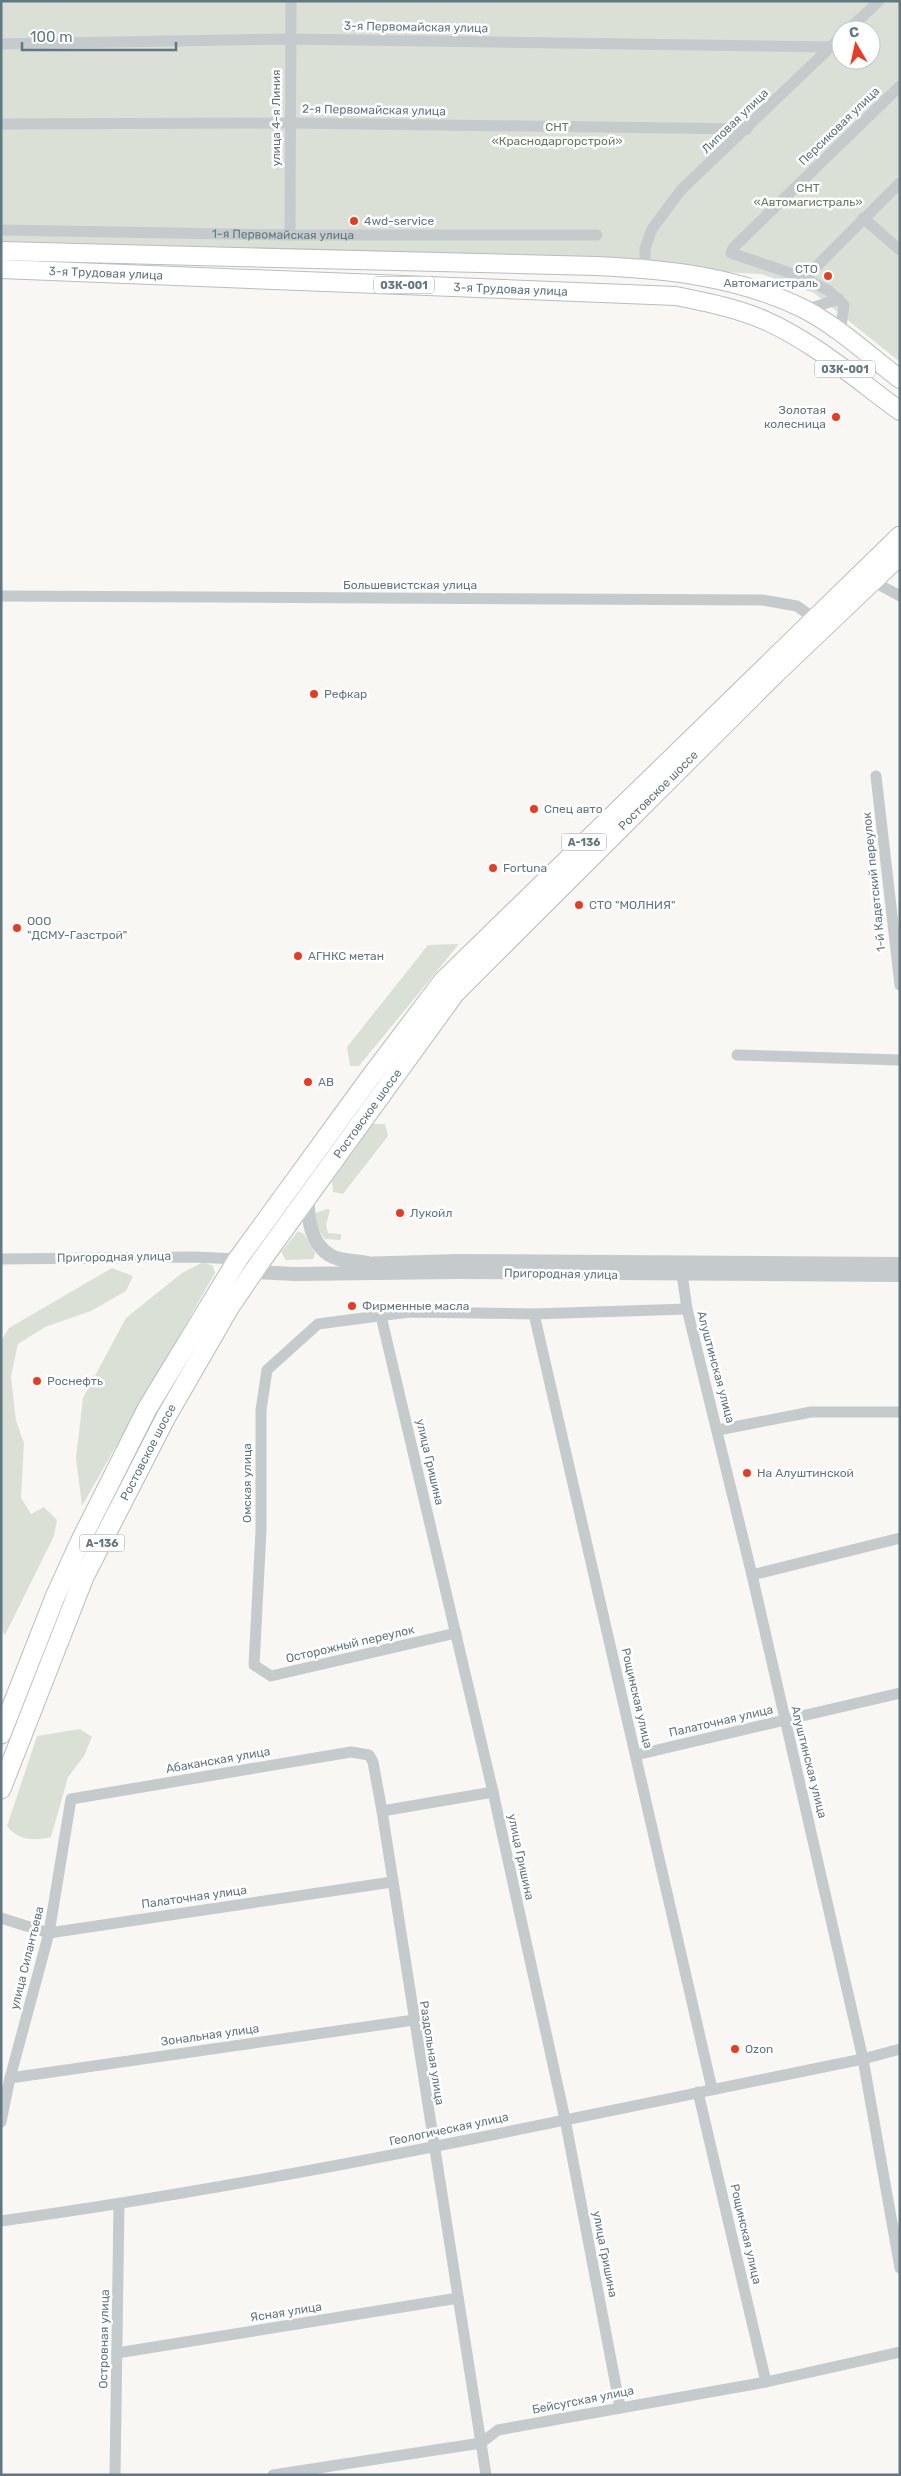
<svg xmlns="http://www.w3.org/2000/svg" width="901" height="2476" viewBox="0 0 901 2476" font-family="Rubik,sans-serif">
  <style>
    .green { fill: #dae0d5; fill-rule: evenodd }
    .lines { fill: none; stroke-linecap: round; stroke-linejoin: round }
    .primary-casing { stroke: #b8bdc0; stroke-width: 20 }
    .trunk-casing { stroke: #b7bcbe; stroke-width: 21 }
    .minor { stroke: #c5cacc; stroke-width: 11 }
    .tertiary { stroke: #c5cacc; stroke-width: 14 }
    .primary { stroke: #fff; stroke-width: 18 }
    .trunk { stroke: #fff; stroke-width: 19 }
    .poi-dot { fill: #ec3a21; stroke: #fff; stroke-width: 2 }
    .labels { text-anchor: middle; stroke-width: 5; stroke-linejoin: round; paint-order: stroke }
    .shield { fill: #fff; stroke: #90a0a7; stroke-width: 1 }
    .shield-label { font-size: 11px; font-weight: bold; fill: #617781 }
    .street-label { font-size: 12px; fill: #617781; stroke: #fff }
    .park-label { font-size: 12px; fill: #677960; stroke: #fff }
    .poi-label { font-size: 12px; fill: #617781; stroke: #fff; text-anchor: start }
  </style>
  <rect width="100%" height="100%" fill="#f8f7f4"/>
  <path class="green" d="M 1,1 L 900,1 L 900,362 L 814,293 L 761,274 L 645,268 L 1,251 ZM 841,30 L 871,30 L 871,60 L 841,60 Z
    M 459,944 L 359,1066 L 350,1066 L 347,1047 L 428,945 Z
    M 373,1124 L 385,1124 L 388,1136 L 343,1194 L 333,1192 L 332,1181 Z
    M 327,1209 L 330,1210 L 326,1225 L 328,1233 L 341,1234 L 341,1240 L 325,1239 L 311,1219 L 316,1213 Z
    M 298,1231 L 304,1234 L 315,1253 L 313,1259 L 286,1260 L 281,1252 Z
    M 203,1262 L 213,1266 L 215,1273 L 82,1506 L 76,1458 L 83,1398 L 126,1318 L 182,1273 Z
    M 112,1268 L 133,1276 L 126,1291 L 91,1311 L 45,1327 L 18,1344 L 11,1376 L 16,1421 L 24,1443 L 21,1498 L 31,1514 L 44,1507 L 57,1520 L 54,1536 L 5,1635 L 1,1629 L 1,1341 L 9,1328 Z
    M 80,1729 L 92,1737 L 84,1756 L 68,1777 L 51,1837 C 35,1841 18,1841 7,1826 L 37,1736 Z"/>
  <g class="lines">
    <defs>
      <g id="primary">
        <path d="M 1,251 L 596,266 C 667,269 739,277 804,309 C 837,326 870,356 900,379"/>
        <path id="s2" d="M 1,269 L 676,296 C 706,302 736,308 764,320 C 814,342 856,379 900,411"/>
      </g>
      <g id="trunk">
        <path d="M 1,1734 L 55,1597 L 80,1542 L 147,1409 L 238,1259 L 369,1079 L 443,981 L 900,536"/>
        <path id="s3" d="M 1,1789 L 84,1577 L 166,1417 L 229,1308 L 258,1265 L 455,993 L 776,673 L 900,555"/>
      </g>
    </defs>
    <use href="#primary" class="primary-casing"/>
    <use href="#trunk" class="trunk-casing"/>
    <g class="minor">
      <path d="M 848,30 L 879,1"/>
      <path d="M 1,44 L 289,39 L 830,47"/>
      <path d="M 1,124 L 291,123 L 747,129"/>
      <path d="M 863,218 L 900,250"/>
      <path id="s1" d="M 1,230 L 290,235 L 597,235"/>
      <path d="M 290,235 L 291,1"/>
      <path d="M 645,268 L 645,248 L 652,229 L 681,190 L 841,37"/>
      <path d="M 805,278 L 900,183"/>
      <path d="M 805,310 L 839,299"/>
      <path d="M 840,334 L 844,305 L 829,291 L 805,278 L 731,253 L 733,248 L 900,86"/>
      <path d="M 872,581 L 900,596"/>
      <path d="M 1,596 L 762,600 L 797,606 L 819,622"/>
      <path d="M 876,776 L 900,985"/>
      <path d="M 737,1055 L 900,1060"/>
      <path d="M 1,1259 L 195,1257 L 238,1259"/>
      <path d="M 681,1267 L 687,1309 L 752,1575 L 863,2059 L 900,2268"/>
      <path d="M 534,1314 L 712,2089"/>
      <path d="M 381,1316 L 493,1792 L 565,2119 L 620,2407"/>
      <path d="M 718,1430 L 811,1412 L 900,1412"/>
      <path d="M 752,1575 L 900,1538"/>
      <path d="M 456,1633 L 271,1676 L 254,1665 L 261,1531 L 261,1410 L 267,1370 L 318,1324 L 409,1312 L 534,1314 L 687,1309"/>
      <path d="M 636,1755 L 900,1693"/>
      <path d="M 382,1811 L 493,1792"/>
      <path d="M 1,1918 L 49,1933 L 392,1882"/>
      <path d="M 10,2078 L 414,2020"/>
      <path d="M 698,2092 L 766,2382"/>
      <path d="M 1,2122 L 10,2078 L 49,1933 L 71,1799 L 351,1752 L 369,1755 L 373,1762 L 382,1811 L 486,2475"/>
      <path d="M 1,2221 C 291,2181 576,2117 863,2059 L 900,2049"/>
      <path d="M 117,2353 L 458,2298"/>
      <path d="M 115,2475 L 119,2204"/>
      <path d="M 273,2475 L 481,2443 L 498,2430 L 766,2382 L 900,2352"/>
    </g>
    <path class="tertiary" d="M 308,1196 C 307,1218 311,1249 336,1258 C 345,1261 358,1261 368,1263
      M 358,1264 L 457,1261 L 900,1264
      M 234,1267 L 253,1272 L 295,1274 L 458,1272 L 900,1275"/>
    <use href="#primary" class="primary"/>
    <use href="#trunk" class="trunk"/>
  </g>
  <g class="poi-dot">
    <circle cx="354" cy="221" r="5"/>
    <circle cx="828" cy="276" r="5"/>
    <circle cx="836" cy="417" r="5"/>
    <circle cx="314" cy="694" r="5"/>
    <circle cx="534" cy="809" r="5"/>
    <circle cx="493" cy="868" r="5"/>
    <circle cx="579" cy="905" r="5"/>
    <circle cx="17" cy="928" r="5"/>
    <circle cx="298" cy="956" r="5"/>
    <circle cx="308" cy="1082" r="5"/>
    <circle cx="400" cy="1213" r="5"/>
    <circle cx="352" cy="1306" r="5"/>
    <circle cx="37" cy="1381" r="5"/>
    <circle cx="747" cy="1473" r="5"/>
    <circle cx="735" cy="2049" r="5"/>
  </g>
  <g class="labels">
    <g class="shield">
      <rect x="374" y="276.5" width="60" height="17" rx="4"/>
      <rect x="815" y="360.5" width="60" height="17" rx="4"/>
      <rect x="561.5" y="833.5" width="45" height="17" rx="4"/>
      <rect x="79.5" y="1534.5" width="45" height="17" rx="4"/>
    </g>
    <g class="shield-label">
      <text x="404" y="289">03К-001</text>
      <text x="845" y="373">03К-001</text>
      <text x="584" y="846">А-136</text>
      <text x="102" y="1547">А-136</text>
    </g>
    <g class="street-label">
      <text transform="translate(416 27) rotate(1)" y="4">3-я Первомайская улица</text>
      <text transform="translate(374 110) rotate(1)" y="4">2-я Первомайская улица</text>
      <text transform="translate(276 118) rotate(-90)" y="4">улица 4-я Линия</text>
      <text transform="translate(735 121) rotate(-44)" y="4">Липовая улица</text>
      <text transform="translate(839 126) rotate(-44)" y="4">Персиковая улица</text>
      <text dy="4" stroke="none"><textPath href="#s1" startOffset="282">1-я Первомайская улица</textPath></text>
      <text dy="4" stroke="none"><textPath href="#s2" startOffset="105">3-я Трудовая улица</textPath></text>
      <text dy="4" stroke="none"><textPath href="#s2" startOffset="510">3-я Трудовая улица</textPath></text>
      <text x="410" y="589">Большевистская улица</text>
      <text dy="4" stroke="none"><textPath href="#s3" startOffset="1208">Ростовское шоссе</textPath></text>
      <text transform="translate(874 882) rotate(-96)" y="4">1-й Кадетский переулок</text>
      <text dy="4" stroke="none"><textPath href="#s3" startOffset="772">Ростовское шоссе</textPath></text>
      <text transform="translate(114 1257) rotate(-1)" y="4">Пригородная улица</text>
      <text transform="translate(561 1274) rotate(1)" y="4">Пригородная улица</text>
      <text transform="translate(716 1367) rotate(75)" y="4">Алуштинская улица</text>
      <text dy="4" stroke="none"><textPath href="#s3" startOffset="368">Ростовское шоссе</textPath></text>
      <text transform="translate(430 1462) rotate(77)" y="4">улица Гришина</text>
      <text transform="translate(247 1483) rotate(-90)" y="4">Омская улица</text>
      <text transform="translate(350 1644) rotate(-13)" y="4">Осторожный переулок</text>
      <text transform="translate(637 1698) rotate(77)" y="4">Рощинская улица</text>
      <text transform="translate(721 1721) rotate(-13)" y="4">Палаточная улица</text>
      <text transform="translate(218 1760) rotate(-10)" y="4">Абаканская улица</text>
      <text transform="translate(809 1762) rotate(76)" y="4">Алуштинская улица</text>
      <text transform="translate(521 1857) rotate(78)" y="4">улица Гришина</text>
      <text transform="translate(194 1897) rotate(-8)" y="4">Палаточная улица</text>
      <text transform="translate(27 1958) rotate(-76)" y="4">улица Силантьева</text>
      <text transform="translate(210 2035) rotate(-8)" y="4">Зональная улица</text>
      <text transform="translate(432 2053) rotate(81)" y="4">Раздольная улица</text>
      <text transform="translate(449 2129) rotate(-12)" y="4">Геологическая улица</text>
      <text transform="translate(746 2234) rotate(77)" y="4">Рощинская улица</text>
      <text transform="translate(605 2254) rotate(79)" y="4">улица Гришина</text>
      <text transform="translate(286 2312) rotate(-9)" y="4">Ясная улица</text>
      <text transform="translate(104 2339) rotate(-89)" y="4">Островная улица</text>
      <text transform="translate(583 2400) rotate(-11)" y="4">Бейсугская улица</text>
    </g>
    <g class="park-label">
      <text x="557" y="131">СНТ<tspan x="557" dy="14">«Краснодаргорстрой»</tspan></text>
      <text x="808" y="192">СНТ<tspan x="808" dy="14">«Автомагистраль»</tspan></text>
    </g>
    <g class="poi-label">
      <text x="364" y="225">4wd-service</text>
      <text x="818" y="273" text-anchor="end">СТО<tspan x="818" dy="14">Автомагистраль</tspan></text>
      <text x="826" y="414" text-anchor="end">Золотая<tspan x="826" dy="14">колесница</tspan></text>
      <text x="324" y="698">Рефкар</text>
      <text x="544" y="813">Спец авто</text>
      <text x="503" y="872">Fortuna</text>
      <text x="589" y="909">СТО "МОЛНИЯ"</text>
      <text x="27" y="925">ООО<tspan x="27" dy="14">"ДСМУ-Газстрой"</tspan></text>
      <text x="308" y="960">АГНКС метан</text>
      <text x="318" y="1086">АВ</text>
      <text x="410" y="1217">Лукойл</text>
      <text x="362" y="1310">Фирменные масла</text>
      <text x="47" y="1385">Роснефть</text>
      <text x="757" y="1477">На Алуштинской</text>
      <text x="745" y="2053">Ozon</text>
    </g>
  </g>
  <rect width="901" height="2476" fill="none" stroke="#617781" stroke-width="5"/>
  <g transform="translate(856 45) rotate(351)"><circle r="24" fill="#ffffff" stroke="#c0c9cd"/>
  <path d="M0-4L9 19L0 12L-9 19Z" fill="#ec3a21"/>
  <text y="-8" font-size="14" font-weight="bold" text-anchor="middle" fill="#617781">С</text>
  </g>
  <path d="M22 42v8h154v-8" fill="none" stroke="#617781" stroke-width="2.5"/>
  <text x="30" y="42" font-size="15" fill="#617781" stroke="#ffffff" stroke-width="4" paint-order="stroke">100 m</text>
</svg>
